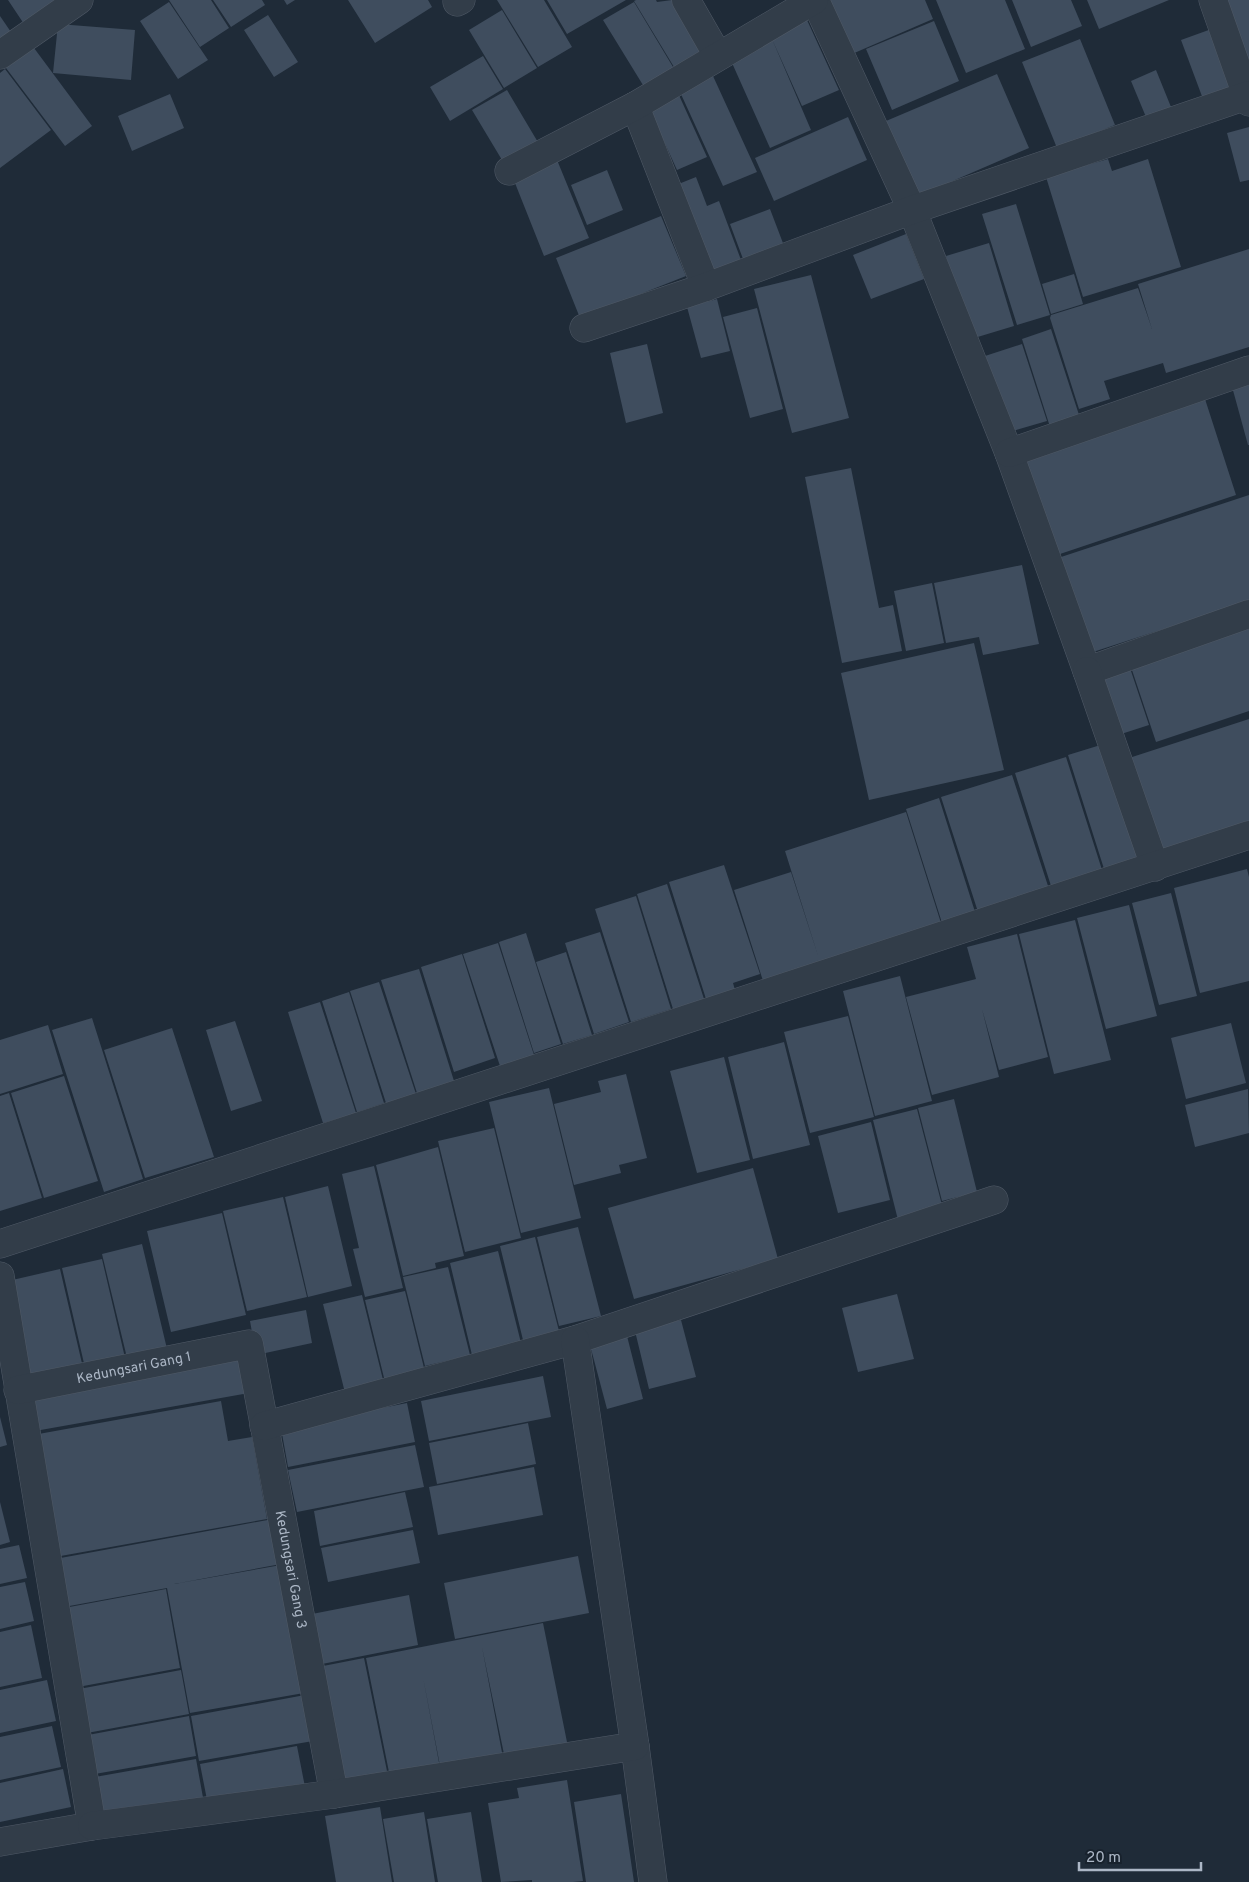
<svg xmlns="http://www.w3.org/2000/svg" width="1249" height="1882" viewBox="0 0 1249 1882" font-family="Overpass,sans-serif">
  <style>
    .building { fill: #3f4d5e }
    .lines { fill: none; stroke-linecap: round; stroke-linejoin: round }
    .minor-casing { stroke: #505a67; stroke-width: 29 }
    .minor { stroke: #323d49; stroke-width: 28 }
    .labels { text-anchor: middle; stroke-width: 4.5; stroke-linejoin: round; paint-order: stroke }
    .street-label { font-size: 14px; fill: #acb7c6; stroke: #18222d }
  </style>
  <rect width="100%" height="100%" fill="#1f2b38"/>
  <path class="building" d="M 8,0 L 73,0 L 28,30 Z
    M 169,0 L 211,0 L 229,28 L 200,47 Z
    M 213,0 L 262,0 L 265,5 L 231,27 Z
    M 284,0 L 295,0 L 287,5 Z
    M 348,0 L 428,0 L 432,7 L 375,43 Z
    M 497,0 L 544,0 L 572,47 L 538,67 Z
    M 547,0 L 626,0 L 567,34 Z
    M 636,0 L 656,0 L 657,2 L 672,0 L 702,50 L 674,67 L 634,1 Z
    M 831,0 L 925,0 L 933,19 L 852,54 L 830,1 Z
    M 936,0 L 1005,0 L 1025,49 L 966,73 Z
    M 1012,0 L 1071,0 L 1082,26 L 1031,47 Z
    M 1087,0 L 1169,0 L 1099,29 Z
    M 1217,0 L 1249,0 L 1249,87 Z
    M 169,2 L 208,60 L 178,79 L 140,21 Z
    M 634,2 L 676,72 L 646,90 L 603,20 Z
    M 502,10 L 537,68 L 504,88 L 469,30 Z
    M 268,15 L 298,62 L 274,77 L 244,30 Z
    M 0,16 L 13,35 L 0,44 Z
    M 807,20 L 839,90 L 802,106 L 772,39 L 811,130 L 770,148 L 728,54 Z
    M 934,21 L 959,81 L 892,110 L 866,49 Z
    M 58,24 L 135,30 L 131,80 L 53,73 Z
    M 1217,27 L 1238,85 L 1203,99 L 1181,40 Z
    M 1080,39 L 1115,125 L 1057,148 L 1022,62 Z
    M 34,48 L 92,126 L 65,146 L 6,68 Z
    M 483,56 L 503,89 L 450,121 L 430,87 Z
    M 5,69 L 51,130 L 0,168 L 0,73 Z
    M 1156,70 L 1171,107 L 1146,117 L 1131,81 Z
    M 997,74 L 1029,148 L 918,196 L 886,121 Z
    M 713,76 L 757,172 L 723,186 L 680,92 Z
    M 507,90 L 539,144 L 505,165 L 472,110 Z
    M 678,93 L 707,157 L 677,170 L 648,106 Z
    M 170,94 L 184,128 L 132,151 L 118,116 Z
    M 848,117 L 867,160 L 774,201 L 755,158 Z
    M 1249,127 L 1249,180 L 1240,182 L 1227,133 Z
    M 555,155 L 589,238 L 544,256 L 511,173 Z
    M 1108,159 L 1112,171 L 1148,159 L 1181,267 L 1083,297 L 1046,177 Z
    M 607,170 L 623,210 L 587,225 L 571,185 Z
    M 696,177 L 707,206 L 719,201 L 744,268 L 712,280 L 676,185 Z
    M 1016,204 L 1050,315 L 1017,325 L 982,214 Z
    M 770,209 L 786,251 L 746,267 L 730,224 Z
    M 661,216 L 686,276 L 580,318 L 556,258 Z
    M 906,234 L 924,279 L 871,299 L 853,255 Z
    M 989,243 L 1014,326 L 971,339 L 946,256 Z
    M 1249,249 L 1249,347 L 1166,373 L 1163,363 L 1104,381 L 1110,399 L 1079,409 L 1050,318 L 1051,315 L 1138,288 L 1152,329 L 1138,284 Z
    M 1074,274 L 1083,304 L 1051,314 L 1042,284 Z
    M 811,275 L 849,418 L 792,433 L 754,289 Z
    M 717,299 L 730,351 L 701,358 L 687,307 Z
    M 757,308 L 783,409 L 750,418 L 723,317 Z
    M 1051,329 L 1081,421 L 1051,430 L 1022,339 Z
    M 647,344 L 663,413 L 626,423 L 610,353 Z
    M 1022,344 L 1047,421 L 1009,432 L 985,356 Z
    M 1249,378 L 1249,445 L 1248,445 L 1231,383 Z
    M 1205,399 L 1236,495 L 1057,555 L 1025,459 Z
    M 851,468 L 879,608 L 893,605 L 902,651 L 842,663 L 805,477 Z
    M 1249,495 L 1249,601 L 1090,653 L 1058,558 Z
    M 1022,565 L 1039,644 L 983,655 L 979,637 L 946,643 L 934,583 Z
    M 932,583 L 944,643 L 906,651 L 894,591 Z
    M 1249,624 L 1249,711 L 1156,742 L 1130,664 Z
    M 974,643 L 1004,770 L 869,800 L 841,673 Z
    M 1129,665 L 1149,725 L 1115,736 L 1095,676 Z
    M 1249,719 L 1249,821 L 1157,851 L 1126,759 Z
    M 1107,743 L 1144,859 L 1105,872 L 1068,755 Z
    M 1066,757 L 1103,873 L 1052,889 L 1015,773 Z
    M 1012,775 L 1049,889 L 978,912 L 941,797 Z
    M 939,798 L 976,915 L 943,926 L 906,809 Z
    M 906,812 L 941,923 L 820,962 L 785,851 Z
    M 724,865 L 760,974 L 733,983 L 735,990 L 706,999 L 669,882 Z
    M 1247,869 L 1249,877 L 1249,981 L 1200,993 L 1174,888 Z
    M 791,872 L 821,965 L 764,984 L 734,890 Z
    M 667,884 L 704,999 L 673,1009 L 637,894 Z
    M 1171,893 L 1197,996 L 1159,1005 L 1132,903 Z
    M 636,896 L 671,1009 L 631,1022 L 595,909 Z
    M 1129,905 L 1157,1016 L 1106,1029 L 1077,918 Z
    M 1075,920 L 1111,1060 L 1054,1074 L 1019,934 Z
    M 600,932 L 629,1022 L 594,1034 L 565,943 Z
    M 526,933 L 561,1044 L 534,1053 L 499,942 Z
    M 1017,934 L 1048,1057 L 999,1070 L 982,1009 L 999,1077 L 932,1095 L 906,997 L 976,979 L 967,947 Z
    M 498,943 L 534,1055 L 500,1066 L 463,954 Z
    M 566,952 L 592,1035 L 563,1044 L 536,962 Z
    M 462,954 L 495,1058 L 454,1072 L 421,967 Z
    M 419,969 L 454,1081 L 417,1093 L 381,980 Z
    M 900,976 L 932,1101 L 875,1116 L 843,991 Z
    M 379,982 L 416,1094 L 386,1103 L 350,991 Z
    M 349,992 L 384,1103 L 357,1112 L 322,1001 Z
    M 320,1002 L 356,1113 L 323,1123 L 288,1012 Z
    M 848,1016 L 874,1117 L 810,1133 L 784,1032 Z
    M 92,1018 L 143,1179 L 104,1192 L 52,1030 Z
    M 235,1021 L 262,1101 L 231,1111 L 206,1030 Z
    M 1231,1023 L 1246,1083 L 1186,1099 L 1171,1038 Z
    M 48,1025 L 63,1074 L 0,1094 L 0,1040 Z
    M 172,1028 L 214,1157 L 145,1178 L 104,1050 Z
    M 784,1042 L 810,1145 L 753,1159 L 728,1057 Z
    M 724,1057 L 750,1160 L 697,1173 L 670,1071 Z
    M 626,1074 L 647,1158 L 619,1165 L 621,1173 L 574,1185 L 554,1104 L 601,1092 L 598,1081 Z
    M 64,1076 L 98,1181 L 44,1198 L 11,1093 Z
    M 549,1088 L 581,1218 L 521,1233 L 489,1102 Z
    M 1248,1089 L 1249,1133 L 1195,1147 L 1185,1105 Z
    M 9,1093 L 42,1198 L 0,1211 L 0,1096 Z
    M 954,1099 L 977,1192 L 942,1201 L 918,1108 Z
    M 917,1109 L 943,1209 L 898,1220 L 873,1120 Z
    M 871,1122 L 890,1200 L 838,1213 L 818,1136 Z
    M 494,1128 L 521,1238 L 465,1252 L 438,1141 Z
    M 438,1147 L 464,1256 L 435,1263 L 436,1268 L 403,1276 L 376,1165 Z
    M 374,1166 L 403,1288 L 365,1297 L 353,1249 L 359,1248 L 342,1174 Z
    M 753,1168 L 778,1259 L 634,1299 L 608,1208 Z
    M 328,1186 L 352,1286 L 308,1297 L 285,1197 Z
    M 283,1197 L 307,1297 L 247,1311 L 223,1211 Z
    M 222,1213 L 246,1315 L 171,1332 L 147,1231 Z
    M 578,1227 L 601,1316 L 559,1326 L 537,1237 Z
    M 535,1237 L 559,1331 L 523,1340 L 500,1246 Z
    M 142,1244 L 168,1353 L 128,1362 L 102,1254 Z
    M 498,1251 L 521,1343 L 472,1355 L 450,1263 Z
    M 102,1259 L 126,1362 L 86,1372 L 62,1268 Z
    M 448,1267 L 470,1355 L 425,1366 L 403,1277 Z
    M 60,1269 L 84,1372 L 32,1384 L 8,1281 Z
    M 405,1291 L 426,1376 L 386,1386 L 365,1300 Z
    M 897,1294 L 914,1359 L 858,1372 L 842,1308 Z
    M 362,1295 L 386,1392 L 347,1401 L 323,1304 Z
    M 306,1310 L 312,1343 L 256,1355 L 250,1321 Z
    M 681,1320 L 696,1377 L 649,1389 L 635,1331 Z
    M 627,1336 L 643,1399 L 607,1409 L 590,1345 Z
    M 242,1352 L 249,1393 L 35,1431 L 28,1391 Z
    M 543,1376 L 551,1417 L 429,1441 L 421,1401 Z
    M 221,1401 L 228,1441 L 252,1437 L 267,1519 L 55,1557 L 33,1435 Z
    M 407,1403 L 415,1442 L 288,1467 L 281,1428 Z
    M 0,1417 L 7,1445 L 0,1447 Z
    M 528,1423 L 536,1464 L 437,1484 L 429,1443 Z
    M 415,1445 L 424,1487 L 297,1512 L 288,1470 Z
    M 534,1467 L 543,1515 L 438,1535 L 429,1487 Z
    M 405,1492 L 413,1527 L 320,1546 L 314,1511 Z
    M 0,1502 L 10,1542 L 0,1545 Z
    M 273,1519 L 281,1564 L 174,1584 L 281,1565 L 304,1693 L 190,1713 L 167,1588 L 64,1607 L 55,1559 Z
    M 413,1530 L 420,1563 L 328,1582 L 321,1548 Z
    M 19,1545 L 27,1578 L 0,1584 L 0,1549 Z
    M 578,1556 L 589,1613 L 455,1639 L 444,1583 Z
    M 25,1582 L 34,1621 L 0,1629 L 0,1587 Z
    M 166,1589 L 180,1668 L 78,1687 L 64,1608 Z
    M 409,1595 L 418,1645 L 322,1664 L 312,1614 Z
    M 543,1623 L 568,1747 L 505,1759 L 482,1647 L 504,1763 L 442,1776 L 423,1677 L 440,1768 L 390,1777 L 366,1658 Z
    M 31,1625 L 42,1678 L 0,1687 L 0,1632 Z
    M 364,1658 L 388,1776 L 342,1786 L 318,1667 Z
    M 181,1670 L 189,1714 L 87,1733 L 79,1689 Z
    M 47,1680 L 56,1721 L 0,1733 L 0,1690 Z
    M 305,1695 L 313,1741 L 199,1761 L 191,1716 Z
    M 189,1716 L 196,1756 L 95,1774 L 88,1735 Z
    M 52,1726 L 61,1767 L 0,1780 L 0,1737 Z
    M 297,1746 L 305,1787 L 208,1805 L 200,1764 Z
    M 196,1759 L 204,1803 L 104,1822 L 95,1777 Z
    M 63,1769 L 71,1807 L 0,1822 L 0,1783 Z
    M 567,1780 L 583,1881 L 573,1882 L 532,1882 L 532,1880 L 501,1882 L 488,1803 L 519,1798 L 517,1788 Z
    M 621,1794 L 634,1882 L 586,1882 L 574,1802 Z
    M 380,1807 L 392,1882 L 336,1882 L 325,1816 Z
    M 424,1812 L 435,1882 L 394,1882 L 383,1819 Z
    M 471,1812 L 482,1882 L 438,1882 L 427,1819 Z"/>
  <g class="lines">
    <defs>
      <g id="minor">
        <path d="M 686,0 L 718,56"/>
        <path d="M 815,0 L 912,210 L 1009,453 L 1087,671 L 1249,614"/>
        <path d="M 1213,0 L 1249,102"/>
        <path d="M 457,2 L 461,0"/>
        <path d="M 0,55 L 79,0"/>
        <path d="M 635,106 L 706,287"/>
        <path d="M 509,171 L 635,106 L 814,0"/>
        <path d="M 584,328 L 706,287 L 912,210 L 1249,95"/>
        <path d="M 1009,453 L 1249,370"/>
        <path d="M 1087,671 L 1155,867"/>
        <path d="M 0,1244 L 1249,835"/>
        <path d="M 0,1276 L 92,1826 L 0,1842"/>
        <path id="s1" d="M 18,1390 L 249,1344 L 334,1794"/>
        <path d="M 264,1426 L 575,1340 L 994,1200"/>
        <path d="M 635,1746 L 653,1882"/>
        <path d="M 92,1826 L 334,1794 L 635,1746 L 575,1340"/>
      </g>
    </defs>
    <use href="#minor" class="minor-casing"/>
    <use href="#minor" class="minor"/>
  </g>
  <g class="labels">
    <g class="street-label">
      <text dy="5" stroke="none"><textPath href="#s1" startOffset="118">Kedungsari Gang 1</textPath></text>
      <text dy="5" stroke="none"><textPath href="#s1" startOffset="465">Kedungsari Gang 3</textPath></text>
    </g>
  </g>
  <path d="M1079 1862v8h122v-8" fill="none" stroke="#acb7c6" stroke-width="2.5"/>
  <text x="1086" y="1862" font-size="15" fill="#acb7c6" stroke="#18222d" stroke-width="4" paint-order="stroke">20 m</text>
</svg>
